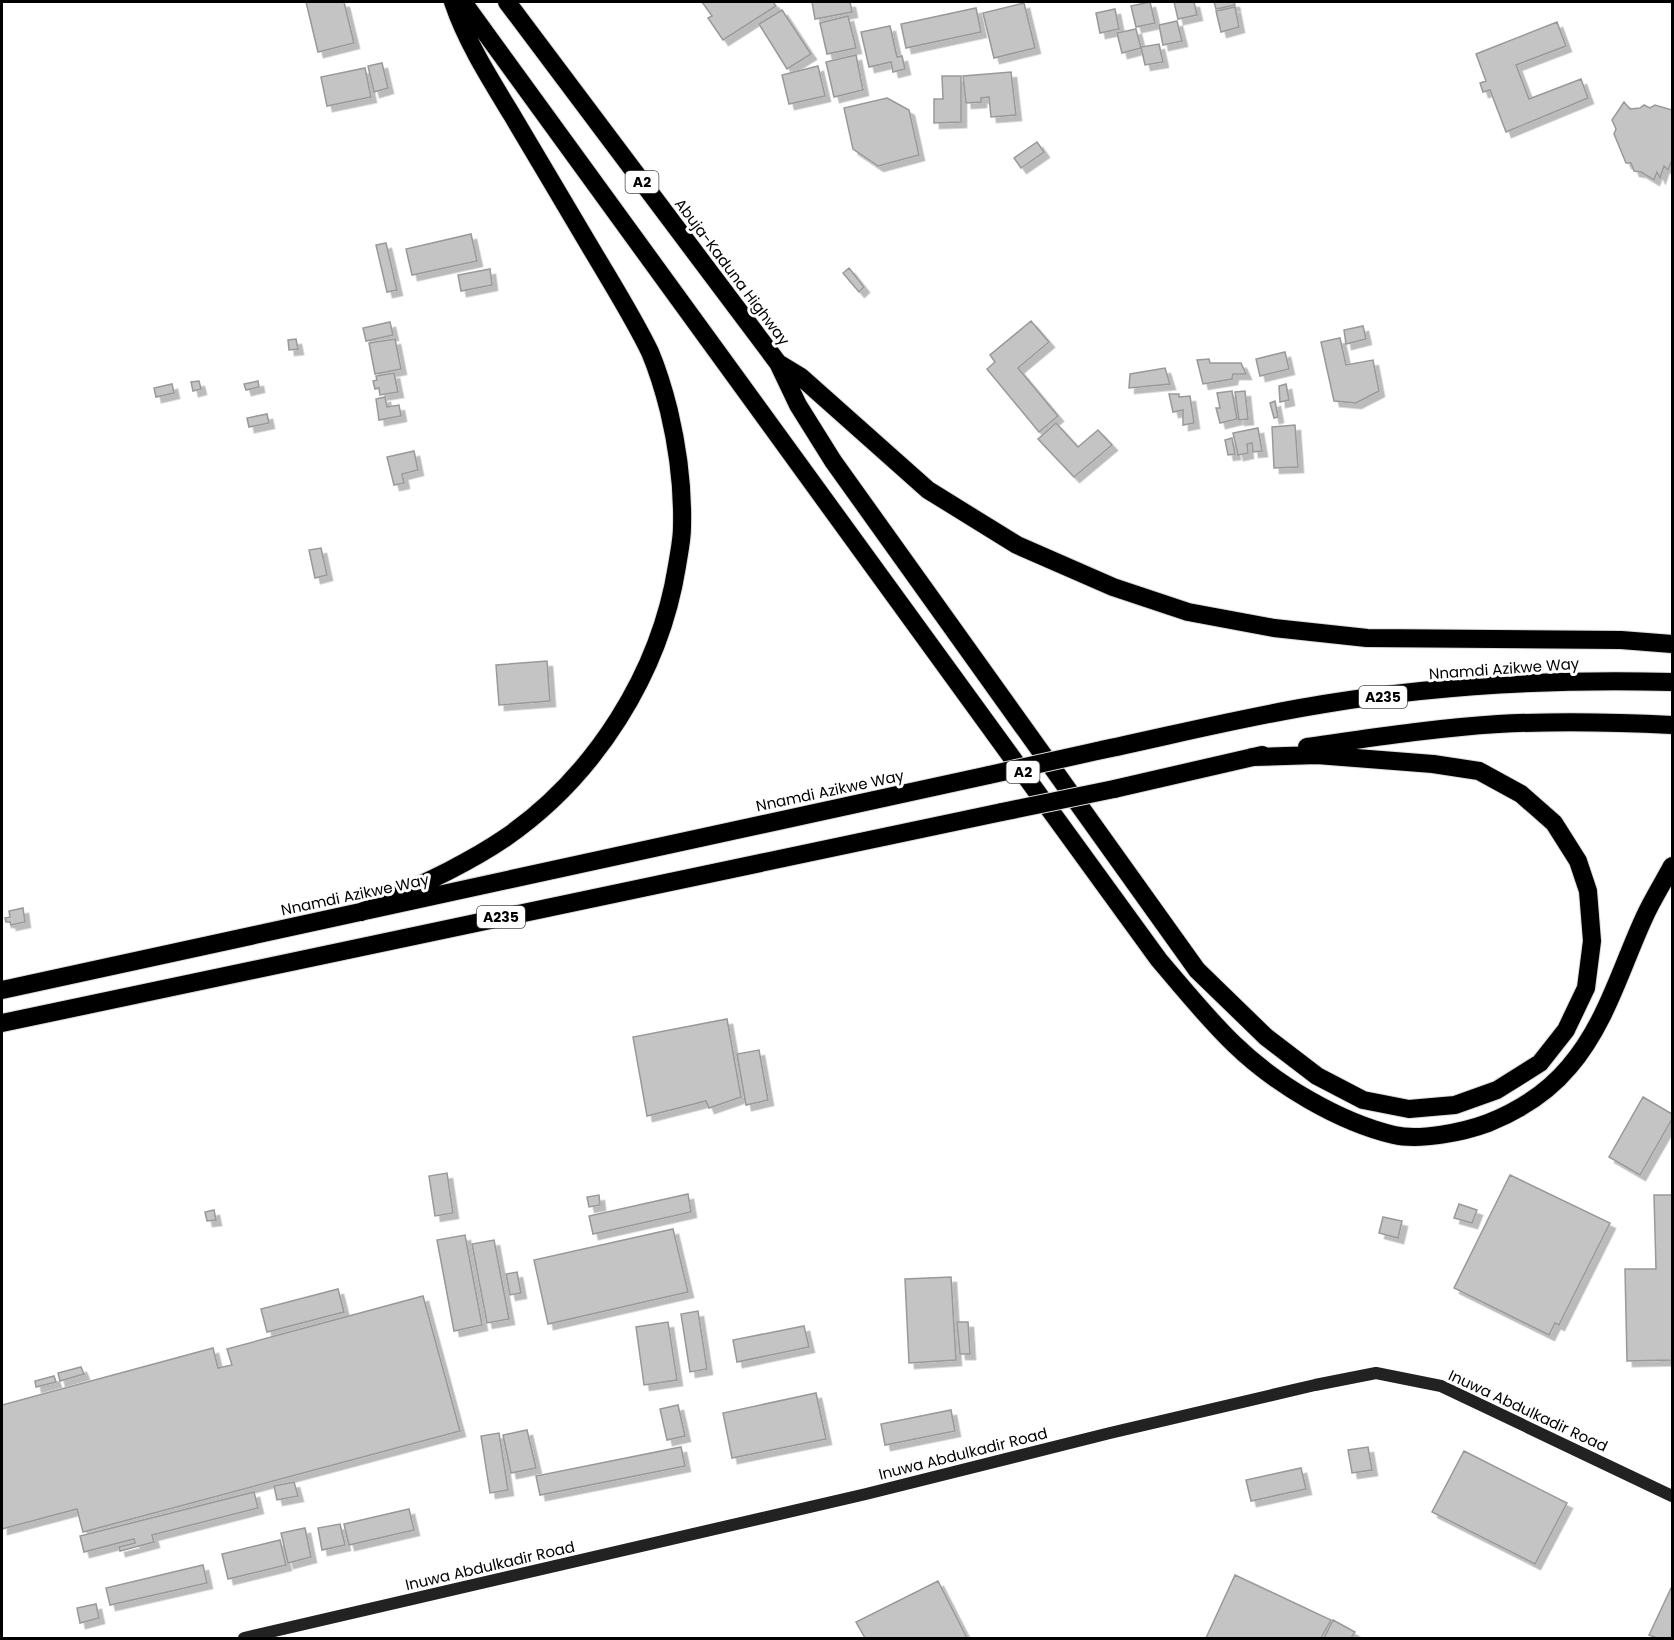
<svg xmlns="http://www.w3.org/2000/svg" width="1674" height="1640" viewBox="0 0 1674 1640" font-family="Poppins,sans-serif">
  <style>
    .building { fill: #c4c4c4; stroke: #999; stroke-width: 1.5; filter: url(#shadow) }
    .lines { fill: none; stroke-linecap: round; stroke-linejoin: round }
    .highway-casing { stroke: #dbdbdb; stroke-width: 20 }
    .secondary { stroke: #222; stroke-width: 12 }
    .highway { stroke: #000; stroke-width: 18 }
    .highway-bridge-casing { stroke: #dbdbdb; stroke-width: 20; stroke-linecap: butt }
    .highway-bridge { stroke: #000; stroke-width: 18 }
    .labels { text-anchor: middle; stroke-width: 6; stroke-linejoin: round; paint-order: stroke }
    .shield { fill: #fff; stroke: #4c4c4c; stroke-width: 1.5 }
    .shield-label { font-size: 14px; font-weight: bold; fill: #000 }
    .street-label { font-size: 15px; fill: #000; stroke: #fff }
  </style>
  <defs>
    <filter id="shadow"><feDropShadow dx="5.5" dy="5.5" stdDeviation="0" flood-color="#0004"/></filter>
  </defs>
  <rect width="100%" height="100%" fill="#fff"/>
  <path class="building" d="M 306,2 L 344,2 L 354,43 L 318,52 Z
    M 702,2 L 773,2 L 776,6 L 723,40 L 708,18 L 712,16 Z
    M 812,2 L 850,2 L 852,12 L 815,19 Z
    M 1150,2 L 1155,23 L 1136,27 L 1131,6 Z
    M 1174,2 L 1194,2 L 1197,15 L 1178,19 Z
    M 1214,2 L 1234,2 L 1235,5 L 1216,9 Z
    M 1024,3 L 1035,48 L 994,58 L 983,13 Z
    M 1235,7 L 1239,27 L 1221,32 L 1216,11 Z
    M 976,8 L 981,32 L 906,48 L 901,24 Z
    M 1115,9 L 1119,29 L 1100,33 L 1096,13 Z
    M 782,10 L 811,54 L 787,69 L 759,24 Z
    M 848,16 L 856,48 L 827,54 L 820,23 Z
    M 1177,21 L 1182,41 L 1163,45 L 1159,25 Z
    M 1557,22 L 1566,46 L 1516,65 L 1529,99 L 1581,79 L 1588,98 L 1506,132 L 1490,90 L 1483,92 L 1480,83 L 1486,81 L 1476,54 Z
    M 890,26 L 897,57 L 902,56 L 905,69 L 893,72 L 891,62 L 869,67 L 861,32 Z
    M 1136,29 L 1141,48 L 1122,53 L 1117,33 Z
    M 1159,44 L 1163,62 L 1145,65 L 1141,47 Z
    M 856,55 L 863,90 L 834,97 L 826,62 Z
    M 382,63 L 388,88 L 374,92 L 368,66 Z
    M 818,66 L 825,96 L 789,104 L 782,75 Z
    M 365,68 L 371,97 L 327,106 L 321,77 Z
    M 1011,72 L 1016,115 L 991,117 L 989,97 L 981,98 L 981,102 L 966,103 L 963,76 Z
    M 942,76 L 961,76 L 961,122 L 934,123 L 934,99 L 943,99 Z
    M 887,98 L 909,110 L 919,155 L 878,166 L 853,149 L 844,108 Z
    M 1624,102 L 1630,109 L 1640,108 L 1644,105 L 1650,108 L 1655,105 L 1672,110 L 1672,160 L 1668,170 L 1664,166 L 1660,178 L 1657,172 L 1654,180 L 1641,172 L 1634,171 L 1631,163 L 1626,163 L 1614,134 L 1616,129 L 1612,120 Z
    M 1037,142 L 1044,152 L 1021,168 L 1014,158 Z
    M 471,234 L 477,261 L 412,275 L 406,249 Z
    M 386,243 L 397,290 L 387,292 L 376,245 Z
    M 849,268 L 864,287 L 859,292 L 843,273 Z
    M 490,269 L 492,285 L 461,291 L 458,275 Z
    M 1031,321 L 1049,342 L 1018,368 L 1058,416 L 1039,432 L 987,369 L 995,362 L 990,355 Z
    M 390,322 L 393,335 L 366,341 L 363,328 Z
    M 1363,326 L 1366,339 L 1346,344 L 1344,330 Z
    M 1340,338 L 1346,365 L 1373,360 L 1379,391 L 1356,403 L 1334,401 L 1321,342 Z
    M 296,339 L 298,349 L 289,350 L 288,340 Z
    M 395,339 L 401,369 L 375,374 L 369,343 Z
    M 1285,352 L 1289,369 L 1260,376 L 1256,359 Z
    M 1209,359 L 1210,363 L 1241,363 L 1246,374 L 1233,374 L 1232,379 L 1203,384 L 1197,360 Z
    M 1165,368 L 1170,384 L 1129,388 L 1130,374 Z
    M 394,373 L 398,392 L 380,395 L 379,388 L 375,389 L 373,381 L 377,380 L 376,376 Z
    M 199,381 L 201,389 L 193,391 L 191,382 Z
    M 258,381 L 259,387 L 246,390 L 244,384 Z
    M 172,384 L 174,393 L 156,397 L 154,388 Z
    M 1286,384 L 1289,400 L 1280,402 L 1279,386 Z
    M 1232,391 L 1237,419 L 1220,423 L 1216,408 L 1220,408 L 1217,393 Z
    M 1245,391 L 1248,419 L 1239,420 L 1235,392 Z
    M 1169,394 L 1179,394 L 1179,397 L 1190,396 L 1194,423 L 1183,425 L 1183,410 L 1173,412 Z
    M 385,397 L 387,407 L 399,405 L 401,416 L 379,420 L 376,399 Z
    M 1275,401 L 1278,417 L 1274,418 L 1270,403 Z
    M 267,414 L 269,423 L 249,427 L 247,418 Z
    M 1056,423 L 1078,447 L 1098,430 L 1112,445 L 1074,477 L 1038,439 Z
    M 1295,425 L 1298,467 L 1274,468 L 1272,427 Z
    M 1258,428 L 1262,451 L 1253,452 L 1252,443 L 1247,444 L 1248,453 L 1238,455 L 1233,433 Z
    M 1232,438 L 1235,454 L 1228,455 L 1225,440 Z
    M 414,451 L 418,470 L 402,474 L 404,483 L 394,485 L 387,457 Z
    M 321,548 L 327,575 L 315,578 L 309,550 Z
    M 547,661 L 550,701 L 499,705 L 496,665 Z
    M 23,908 L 25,922 L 11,925 L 10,922 L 6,922 L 5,918 L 10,917 L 9,911 Z
    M 727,1019 L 741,1097 L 709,1108 L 706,1101 L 647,1116 L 633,1037 Z
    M 759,1050 L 768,1100 L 746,1105 L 737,1054 Z
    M 1643,1097 L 1672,1114 L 1672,1119 L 1640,1175 L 1609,1157 Z
    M 447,1173 L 453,1213 L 435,1216 L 429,1176 Z
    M 1510,1175 L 1610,1223 L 1559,1325 L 1555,1323 L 1549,1335 L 1454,1288 Z
    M 688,1194 L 691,1212 L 593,1234 L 589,1216 Z
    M 599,1195 L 600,1205 L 589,1207 L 587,1197 Z
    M 1654,1195 L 1672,1195 L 1672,1360 L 1627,1361 L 1625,1269 L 1656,1269 Z
    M 1459,1204 L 1477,1210 L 1472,1223 L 1454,1218 Z
    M 214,1210 L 216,1220 L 207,1221 L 205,1212 Z
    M 1383,1217 L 1402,1221 L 1398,1238 L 1379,1233 Z
    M 673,1229 L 688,1292 L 548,1324 L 534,1260 Z
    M 465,1235 L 482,1325 L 454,1331 L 437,1240 Z
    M 494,1240 L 509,1319 L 487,1323 L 472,1244 Z
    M 517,1272 L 521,1293 L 510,1295 L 506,1274 Z
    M 951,1277 L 956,1360 L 909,1363 L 905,1279 Z
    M 338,1289 L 344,1312 L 267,1332 L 261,1309 Z
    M 423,1296 L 460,1431 L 83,1532 L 77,1509 L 2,1529 L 2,1405 L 213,1348 L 218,1368 L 232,1365 L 227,1349 Z
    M 698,1311 L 707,1369 L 690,1372 L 681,1314 Z
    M 668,1322 L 677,1380 L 644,1385 L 636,1327 Z
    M 957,1322 L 968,1322 L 970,1354 L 960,1354 Z
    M 804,1326 L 809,1347 L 737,1362 L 733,1340 Z
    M 81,1367 L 84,1374 L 60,1381 L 58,1373 Z
    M 54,1376 L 56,1382 L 36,1387 L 35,1381 Z
    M 816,1393 L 826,1439 L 732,1458 L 723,1413 Z
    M 678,1405 L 685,1436 L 667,1440 L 660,1409 Z
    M 951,1410 L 955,1431 L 885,1445 L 881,1424 Z
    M 527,1430 L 536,1468 L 511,1473 L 503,1435 Z
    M 499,1433 L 508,1490 L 490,1493 L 481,1436 Z
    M 681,1447 L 685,1466 L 540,1495 L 536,1476 Z
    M 1368,1447 L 1372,1470 L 1352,1473 L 1348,1450 Z
    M 1464,1451 L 1567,1503 L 1535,1564 L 1432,1512 Z
    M 1301,1468 L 1306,1489 L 1251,1501 L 1246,1480 Z
    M 294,1482 L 298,1496 L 277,1500 L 274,1486 Z
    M 254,1492 L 258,1508 L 152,1535 L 154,1542 L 120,1551 L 119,1547 L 135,1543 L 134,1539 L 84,1552 L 80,1536 Z
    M 409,1509 L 414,1530 L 349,1545 L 344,1524 Z
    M 340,1524 L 345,1545 L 322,1550 L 318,1528 Z
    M 305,1528 L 311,1557 L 288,1563 L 281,1533 Z
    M 280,1540 L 286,1565 L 228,1579 L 222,1554 Z
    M 203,1565 L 207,1583 L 110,1605 L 106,1588 Z
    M 1235,1575 L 1331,1620 L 1321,1638 L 1206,1638 Z
    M 938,1581 L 967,1638 L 865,1638 L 856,1622 Z
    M 1672,1586 L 1672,1638 L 1657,1638 L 1649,1635 Z
    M 96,1604 L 99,1618 L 80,1623 L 77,1608 Z
    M 1333,1620 L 1355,1632 L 1351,1638 L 1324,1638 Z"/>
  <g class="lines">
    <defs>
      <path id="highway" d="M 463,2 L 1159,960 C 1183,988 1207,1018 1234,1044 C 1275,1084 1339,1122 1394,1135 C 1420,1141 1464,1132 1488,1123 C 1518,1111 1548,1092 1569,1067 C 1606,1024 1621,968 1644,918 C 1652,900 1663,883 1672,866
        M 507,2 L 778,363 L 798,405 L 833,461 L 1197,970 L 1266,1037 L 1317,1076 L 1363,1100 L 1409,1109 L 1455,1105 L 1497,1090 L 1540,1063 L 1566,1030 L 1586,988 L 1592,941 L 1588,891 L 1578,861 L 1554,823 L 1521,794 L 1479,771 L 1433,764 L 1317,755 L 1252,757
        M 778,363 L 801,377 L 928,490 L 1017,545 L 1113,587 L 1188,612 L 1274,628 L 1367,638 L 1621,640 L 1672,644
        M 1307,747 C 1370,738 1434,728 1498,724 C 1556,721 1614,722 1672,725
        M 1097,751 C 1173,735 1248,716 1324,704 C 1438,685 1557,679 1672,682
        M 1114,789 L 1262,755
        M 361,912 C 410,889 461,868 505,838 C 595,776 660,673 677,566 C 679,553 682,540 682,527 C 683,488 678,449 669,411 C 664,391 658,371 650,352 C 634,319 614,287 595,255 C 567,208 540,162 512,115 C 490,79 466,41 453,2
        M 2,990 L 989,775
        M 2,1023 L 1002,812"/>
    </defs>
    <use href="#highway" class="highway-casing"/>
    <path class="secondary" d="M 244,1638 L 866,1494 L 1110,1433 L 1315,1385 L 1376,1373 L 1441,1386 L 1672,1496"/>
    <use href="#highway" class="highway"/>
    <defs>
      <path id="highway-bridge" d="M 989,775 L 1097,751
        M 1002,812 L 1114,789"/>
    </defs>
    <use href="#highway-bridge" class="highway-bridge-casing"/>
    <use href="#highway-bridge" class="highway-bridge"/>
  </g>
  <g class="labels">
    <g class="shield">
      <rect x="625.5" y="171" width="33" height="22" rx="4.5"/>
      <rect x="1359" y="686" width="48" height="22" rx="4.5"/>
      <rect x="1006.5" y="761" width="33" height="22" rx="4.5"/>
      <rect x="477" y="906" width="48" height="22" rx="4.5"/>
    </g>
    <g class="shield-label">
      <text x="642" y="187">A2</text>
      <text x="1383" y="702">A235</text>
      <text x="1023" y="777">A2</text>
      <text x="501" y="922">A235</text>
    </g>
    <g class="street-label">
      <text transform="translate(732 272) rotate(53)" y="5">Abuja-Kaduna Highway</text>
      <text transform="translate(1504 669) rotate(-4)" y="5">Nnamdi Azikwe Way</text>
      <text transform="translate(830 791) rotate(-12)" y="5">Nnamdi Azikwe Way</text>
      <text transform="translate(355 895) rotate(-12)" y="5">Nnamdi Azikwe Way</text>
      <text transform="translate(1528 1411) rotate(25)" y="5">Inuwa Abdulkadir Road</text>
      <text transform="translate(963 1454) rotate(-14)" y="5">Inuwa Abdulkadir Road</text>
      <text transform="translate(490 1566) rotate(-13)" y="5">Inuwa Abdulkadir Road</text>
    </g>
  </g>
  <rect width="1674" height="1640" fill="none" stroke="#000000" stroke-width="6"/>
</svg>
